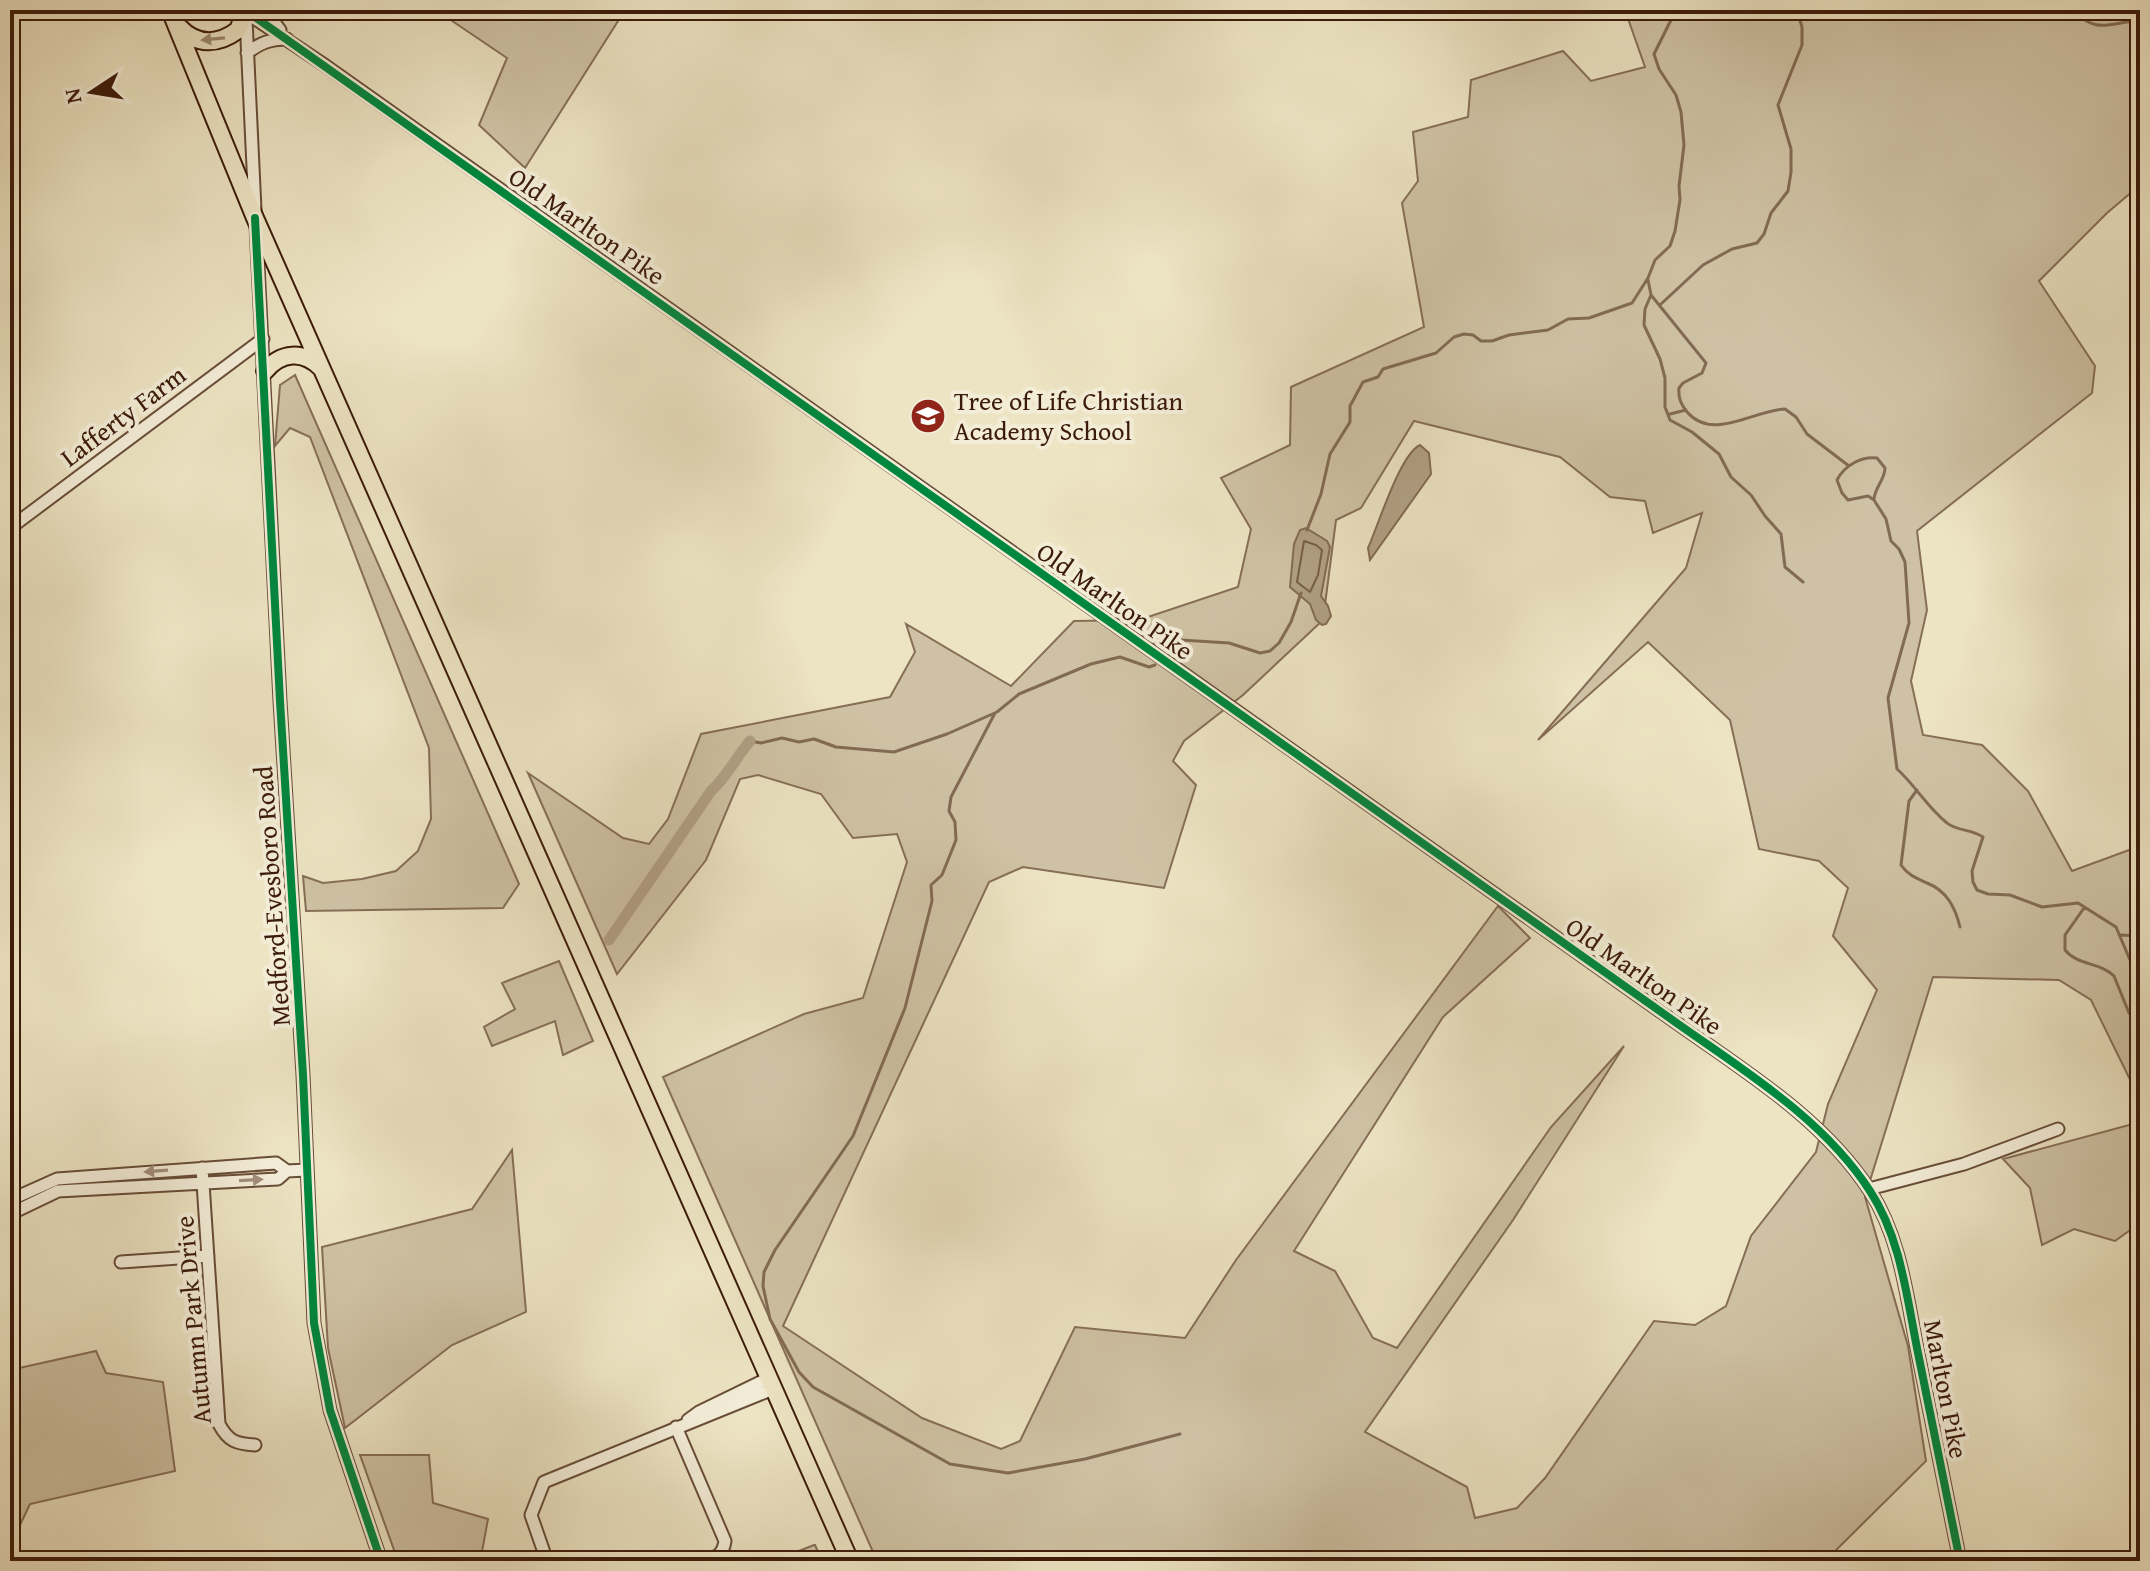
<svg xmlns="http://www.w3.org/2000/svg" width="2150" height="1571" viewBox="0 0 2150 1571" font-family="'Gentium Book Plus',serif">
  <style>
    .green { fill: #cfc2a4; stroke: #866e57; stroke-width: 2; fill-rule: evenodd }
    .water { fill: #b1a084; stroke: #826b53; stroke-width: 2 }
    .lines { fill: none; stroke-linecap: round; stroke-linejoin: round }
    .shore { stroke: #765e47; stroke-width: 2 }
    .stream { stroke: #826b53; stroke-width: 3 }
    .canal { stroke: #b1a084; stroke-width: 11 }
    .minor-casing { stroke: #684d38; stroke-width: 15 }
    .highway-casing { stroke: #3c1b0a; stroke-width: 20 }
    .minor { stroke: #f3edd8; stroke-width: 11 }
    .highway { stroke: #ede4c3; stroke-width: 16 }
    .cycleway-casing { stroke: #f3edd8; stroke-width: 13 }
    .cycleway { stroke: #00873e; stroke-width: 8 }
    .oneway { fill: #9d8a70 }
    .oneway2 { fill: #a18e7b }
    .labels { text-anchor: middle; stroke-width: 8; stroke-linejoin: round; paint-order: stroke }
    .street-label { font-size: 26px; fill: #3c1b0a; stroke: #f3edd8 }
    .poi-label { font-size: 26px; fill: #3c1b0a; stroke: #f3edd8; text-anchor: start }
  </style>
  <rect width="100%" height="100%" fill="#ede4c3"/>
  <filter id="stains"><feTurbulence type="fractalNoise" baseFrequency=".0025" numOctaves="4"/><feColorMatrix values="0 0 0 0 .2 0 0 0 0 .09 0 0 0 0 .02 0 0 0 .5 -.17"/></filter>
  <radialGradient id="worn" r=".72"><stop offset=".6" stop-color="#630" stop-opacity="0"/><stop offset="1" stop-color="#630" stop-opacity=".3"/></radialGradient>
  <path class="green" d="M 436,10 L 625,10 L 525,168 L 479,125 L 507,58 Z
    M 1625,10 L 2140,10 L 2140,185 L 2107,213 L 2039,281 L 2095,366 L 2092,393 L 1917,531 L 1927,610 L 1911,681 L 1923,735 L 1982,745 L 2028,791 L 2072,871 L 2140,846 L 2140,1100 L 2091,1000 L 2059,980 L 1933,977 L 1865,1197 L 1908,1346 L 1926,1461 L 1825,1561 L 877,1561 L 663,1077 L 804,1014 L 863,998 L 907,862 L 897,834 L 853,838 L 821,794 L 758,775 L 740,779 L 706,860 L 617,974 L 528,773 L 623,838 L 649,844 L 668,819 L 701,734 L 890,697 L 915,652 L 906,624 L 1011,686 L 1074,621 L 1139,620 L 1238,587 L 1251,529 L 1221,478 L 1290,445 L 1291,387 L 1424,327 L 1402,203 L 1418,181 L 1413,132 L 1468,117 L 1471,80 L 1563,51 L 1591,81 L 1645,67 ZM 1414,421 L 1560,457 L 1610,497 L 1645,501 L 1653,533 L 1702,513 L 1686,568 L 1538,740 L 1648,642 L 1730,720 L 1759,849 L 1819,861 L 1848,888 L 1833,936 L 1877,990 L 1828,1104 L 1816,1152 L 1751,1236 L 1726,1306 L 1695,1325 L 1654,1321 L 1545,1478 L 1517,1508 L 1475,1518 L 1467,1487 L 1365,1432 L 1513,1220 L 1624,1046 L 1551,1127 L 1397,1348 L 1373,1338 L 1335,1271 L 1294,1251 L 1443,1017 L 1530,938 L 1498,906 L 1236,1260 L 1185,1338 L 1075,1327 L 1020,1441 L 1001,1449 L 922,1418 L 783,1326 L 989,882 L 1023,867 L 1164,888 L 1196,785 L 1173,761 L 1184,741 L 1243,695 L 1323,620 L 1336,520 L 1361,508 Z
    M 295,375 L 519,884 L 503,908 L 306,911 L 303,876 L 323,883 L 362,879 L 396,871 L 418,851 L 431,819 L 429,748 L 310,437 L 290,428 L 275,446 L 280,385 Z
    M 559,961 L 593,1041 L 563,1055 L 555,1021 L 492,1046 L 484,1027 L 515,1009 L 502,983 Z
    M 2140,1122 L 2140,1223 L 2115,1241 L 2074,1229 L 2042,1245 L 2030,1188 L 2003,1159 Z
    M 512,1150 L 526,1312 L 452,1345 L 345,1428 L 328,1348 L 322,1247 L 472,1209 Z
    M 96,1351 L 106,1373 L 163,1382 L 175,1471 L 30,1504 L 10,1546 L 10,1370 Z
    M 360,1455 L 429,1455 L 433,1503 L 488,1519 L 481,1557 L 483,1561 L 398,1561 Z
    M 815,1545 L 822,1561 L 773,1561 L 814,1545 Z"/>
  <path class="water" d="M 1420,445 L 1429,453 L 1431,474 L 1370,560 L 1368,548 C 1378,526 1400,454 1420,445 Z
    M 1306,528 L 1327,541 L 1330,547 L 1321,596 L 1328,606 L 1331,616 L 1326,624 L 1322,625 L 1316,620 L 1310,604 L 1290,587 L 1294,544 L 1300,530 Z"/>
  <g class="lines">
    <path class="shore" d="M 1304,541 L 1316,545 L 1322,550 L 1318,575 L 1310,592 L 1297,582 Z"/>
    <path class="stream" d="M 2073,10 C 2097,36 2112,21 2140,21
      M 2082,18 L 2096,10
      M 1648,280 L 1651,295 L 1706,363 L 1702,373 L 1683,383 L 1679,388 C 1678,398 1681,404 1687,412 C 1713,442 1754,410 1785,409 L 1796,417 L 1807,434 L 1849,466
      M 1651,295 L 1645,309 L 1644,325 L 1660,359 L 1665,378 L 1665,407 L 1670,420 L 1692,432 L 1719,454 L 1731,477 L 1751,495 L 1765,516 L 1781,534 L 1785,567 L 1803,582
      M 1661,304 L 1703,265 L 1732,249 L 1757,243 L 1764,234 L 1771,213 L 1788,191 L 1791,172 L 1791,149 L 1778,105 L 1802,45 L 1802,27 L 1797,10
      M 1670,414 L 1686,410
      M 1874,500 C 1874,488 1885,480 1885,468 L 1877,458 C 1861,456 1844,466 1837,480 L 1842,493 L 1848,500 L 1868,496 L 1874,500 L 1886,519 L 1891,541 L 1899,549 L 1905,562 L 1909,623 L 1888,698 L 1897,769 C 1915,785 1927,807 1947,823 C 1956,831 1972,829 1983,837 L 1972,871 L 1973,882 L 1977,890 L 1988,894 L 2010,895 L 2042,907 L 2078,903 L 2116,927 L 2130,960 L 2140,969
      M 1307,530 L 1321,494 L 1330,454 L 1350,422 L 1350,406 L 1363,382 L 1378,377 L 1383,369 L 1436,353 L 1454,337 L 1464,334 L 1473,335 L 1481,341 L 1492,341 L 1509,335 L 1548,330 L 1568,319 L 1589,318 L 1632,303 L 1648,278 L 1655,260 L 1670,246 L 1675,231 L 1680,200 L 1679,186 L 1684,145 L 1681,112 L 1676,95 L 1659,69 L 1654,54 L 1676,10
      M 1168,648 L 1181,640 L 1229,643 L 1260,653 L 1270,651 L 1279,643 L 1291,622 L 1301,593
      M 995,713 L 951,797 L 949,811 L 955,822 L 956,840 L 942,875 L 931,885 L 932,901 L 905,1008 L 853,1136 L 775,1250 L 764,1272 L 763,1286 L 770,1319 L 799,1372 L 813,1387 L 950,1464 L 1008,1473 L 1085,1459 L 1180,1434
      M 750,741 L 761,743 L 782,738 L 799,742 L 814,739 L 836,747 L 894,752 L 947,734 L 997,712 L 1019,694 L 1091,664 L 1120,657 L 1149,667 L 1155,665
      M 1917,790 L 1909,801 L 1901,865 C 1908,875 1916,878 1927,883 C 1947,891 1955,907 1960,927
      M 2084,908 L 2065,935 L 2065,950 C 2078,966 2100,962 2114,976 L 2129,1013 L 2140,1022
      M 2121,935 L 2140,936"/>
    <path class="canal" d="M 609,940 L 711,791 C 727,777 736,757 750,741"/>
    <defs>
      <path id="minor" d="M 265,10 L 280,30
        M 245,12 L 326,66 L 1664,1014 C 1736,1066 1821,1115 1870,1191 C 1901,1238 1907,1299 1918,1353 C 1932,1422 1946,1492 1960,1561
        M 246,19 L 255,209
        M 247,53 C 260,43 270,39 287,39
        M 256,226 L 280,701 L 303,1075 L 314,1323 L 330,1410 L 381,1561
        M 10,528 L 263,339
        M 202,1168 L 219,1424 C 228,1441 236,1444 255,1445
        M 1869,1189 L 1964,1164 L 2058,1129
        M 10,1200 L 57,1179 L 276,1163 L 287,1171
        M 10,1214 L 58,1191 L 278,1179 L 287,1171 L 306,1170
        M 121,1262 L 208,1256
        M 688,1420 L 699,1412 L 769,1378
        M 676,1427 L 725,1541 C 723,1554 718,1556 707,1561
        M 547,1561 L 531,1515 L 544,1482 L 773,1389"/>
      <path id="highway" d="M 170,10 L 255,218 L 850,1561
        M 179,27 C 197,46 218,45 238,30 L 245,12
        M 265,371 C 281,352 303,350 321,368"/>
    </defs>
    <use href="#minor" class="minor-casing"/>
    <use href="#highway" class="highway-casing"/>
    <use href="#minor" class="minor"/>
    <use href="#highway" class="highway"/>
    <defs>
      <path id="cycleway" d="M 245,10 L 1664,1014 C 1736,1066 1821,1115 1870,1191 C 1901,1238 1907,1299 1918,1353 C 1932,1422 1946,1492 1960,1561
        M 255,218 L 280,701 L 303,1075 L 314,1323 L 330,1410 L 381,1561"/>
    </defs>
    <use href="#cycleway" class="cycleway-casing"/>
    <use href="#cycleway" class="cycleway"/>
  </g>
  <defs><path id="oneway-solid" d="M-6-.8H1V-3.2L6.5 0L1 3.2V.8H-6Z" transform="scale(2)"/></defs>
  <use class="oneway" href="#oneway-solid" transform="translate(213 39) rotate(175)"/>
  <g class="oneway2">
    <use href="#oneway-solid" transform="translate(156 1171) rotate(176)"/>
    <use href="#oneway-solid" transform="translate(251 1180) rotate(-3)"/>
  </g>
  <defs>
    <symbol id="school-disc" viewBox="-11 -11 22 22"><circle r="9.5" fill="#8f2418" stroke="#f3edd8"/><path d="M0-5L7-2L0 1L-7-2ZM-4 1L0 2.5L4 1V4Q0 6-4 4Z" fill="#fff"/></symbol>
  </defs>
  <g fill-rule="evenodd">
    <use href="#school-disc" x="908" y="396" width="40" height="40"/>
  </g>
  <g class="labels">
    <g class="street-label">
      <text transform="translate(587 226) rotate(35)" y="9">Old Marlton Pike</text>
      <text transform="translate(123 416) rotate(-37)" y="9">Lafferty Farm</text>
      <text transform="translate(1115 601) rotate(35)" y="9">Old Marlton Pike</text>
      <text transform="translate(272 896) rotate(-94)" y="9">Medford-Evesboro Road</text>
      <text transform="translate(1644 976) rotate(35)" y="9">Old Marlton Pike</text>
      <text transform="translate(193 1320) rotate(-95)" y="9">Autumn Park Drive</text>
      <text transform="translate(1946 1389) rotate(79)" y="9">Marlton Pike</text>
    </g>
    <g class="poi-label">
      <text x="954" y="410">Tree of Life Christian<tspan x="954" dy="30">Academy School</tspan></text>
    </g>
  </g>
  <rect width="2150" height="1571" fill="none" stroke="#ede4c3" stroke-width="40"/>
  <rect x="12" y="12" width="2126" height="1547" fill="none" stroke="#3c1b0a" stroke-width="4"/>
  <rect x="20" y="20" width="2110" height="1531" fill="none" stroke="#3c1b0a" stroke-width="2"/>
  <g transform="translate(92 92) rotate(258)" stroke="#f3edd8" stroke-width="6" paint-order="stroke">
  <path d="M0-6L14 30L0 20L-14 30Z" fill="#3c1b0a"/>
  <text y="-12" font-size="22" font-weight="bold" text-anchor="middle" fill="#3c1b0a">N</text>
  </g>
  <rect width="100%" height="100%" filter="url(#stains)"/>
  <rect width="100%" height="100%" fill="url(#worn)"/>
</svg>
